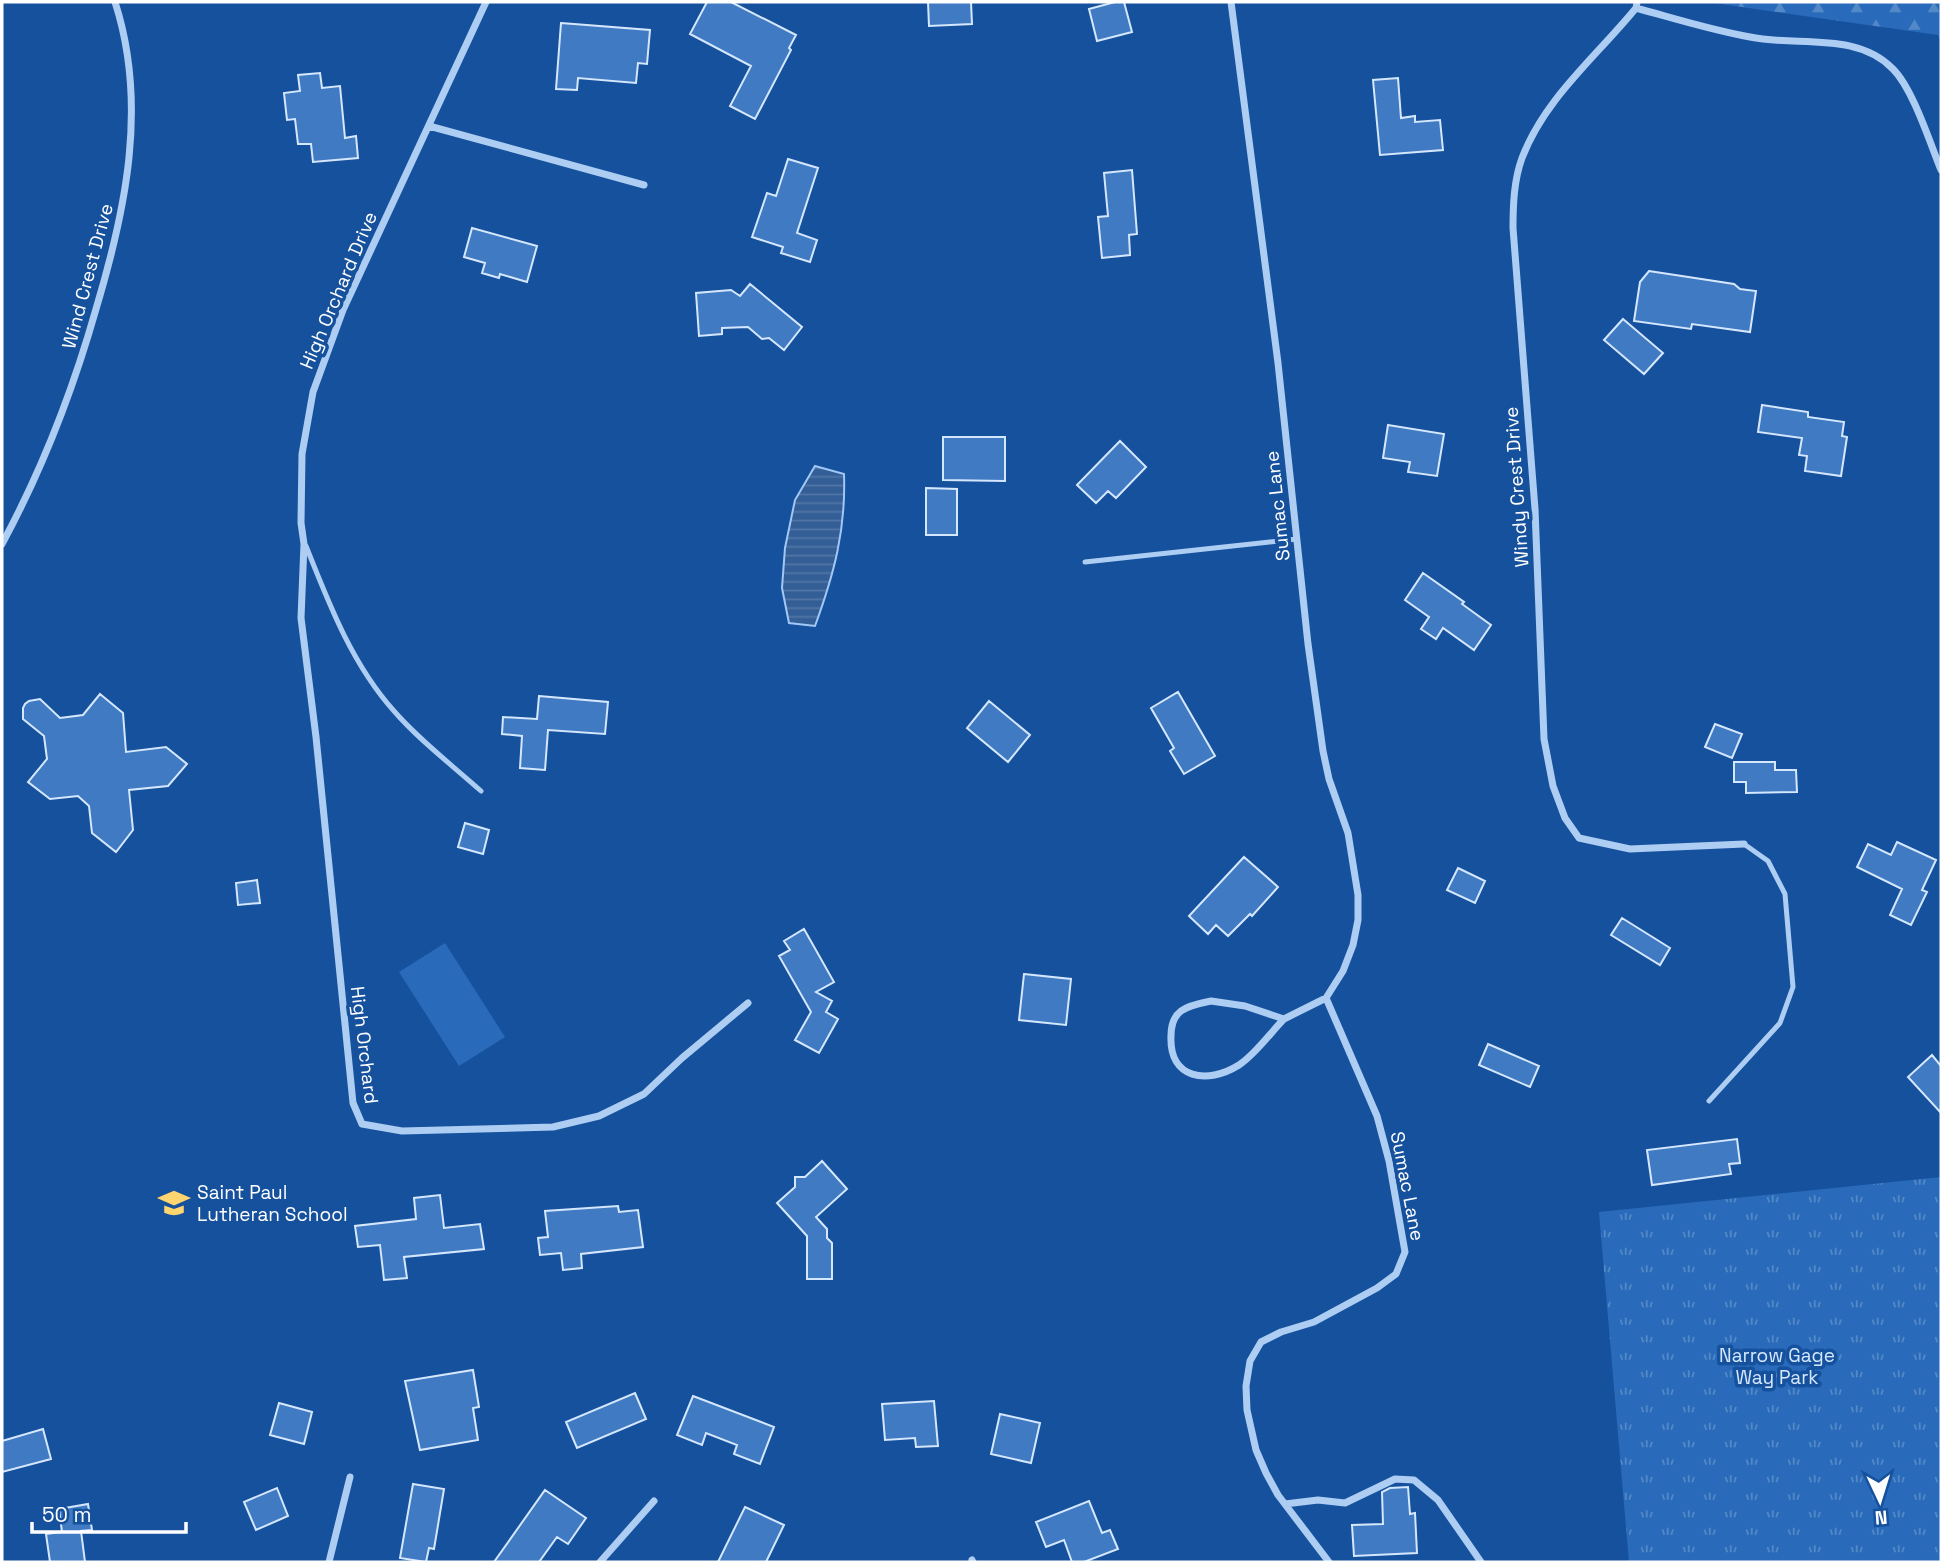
<svg xmlns="http://www.w3.org/2000/svg" width="1943" height="1564" viewBox="0 0 1943 1564" font-family="'Space Grotesk',sans-serif">
  <style>
    .grass { fill: url(#grass-tufts) }
    .forest { fill: url(#forest-firs) }
    .garden { fill: #296bba }
    .water { fill: url(#water-rules); stroke: #a0c7f5; stroke-width: 2 }
    .building { fill: #3f7ac3; stroke: #d5e7fd; stroke-width: 2 }
    .lines { fill: none; stroke-linecap: round; stroke-linejoin: round }
    .service { stroke: #adcdf3; stroke-width: 5 }
    .minor { stroke: #adcdf3; stroke-width: 7 }
    .labels { text-anchor: middle; stroke-width: 7; stroke-linejoin: round; paint-order: stroke }
    .street-label { font-size: 19px; fill: #fff; stroke: #16519d }
    .poi-label { font-size: 19px; fill: #fff; stroke: #16519d; text-anchor: start }
    .park-label { font-size: 19px; fill: #d5e7fd; stroke: #16519d }
  </style>
  <defs>
    <pattern id="grass-tufts" width="24" height="20" patternUnits="userSpaceOnUse" patternTransform="scale(1.75)"><rect width="24" height="20" fill="#296bba"/><path d="M3 7l-1-3M5 7V3M7 7l1-3M15 17l-1-3M17 17v-4M19 17l1-3" fill="none" stroke="#5489c8"/></pattern>
    <pattern id="forest-firs" width="22" height="20" patternUnits="userSpaceOnUse" patternTransform="scale(1.75)"><rect width="22" height="20" fill="#296bba"/><path d="M5 1l3.5 6h-7zM16 11l3.5 6h-7z" fill="#5489c8"/></pattern>
    <pattern id="water-rules" width="6" height="5" patternUnits="userSpaceOnUse" patternTransform="scale(1.75)"><rect width="6" height="5" fill="#345e96"/><path d="M0 2.5h6" fill="none" stroke="#5276a6"/></pattern>
  </defs>
  <rect width="100%" height="100%" fill="#16519d"/>
  <path class="grass" d="M 1941,1177 L 1941,1562 L 1629,1562 L 1599,1212 Z"/>
  <path class="forest" d="M 1707,2 L 1941,2 L 1941,43 L 1938,35 Z"/>
  <path class="garden" d="M 445,943 L 505,1037 L 459,1066 L 399,972 Z"/>
  <path class="water" d="M 815,466 L 844,474 C 846,530 834,574 815,626 L 789,623 L 782,588 L 785,548 L 795,500 Z"/>
  <path class="building" d="M 707,2 L 731,2 L 796,35 L 789,48 L 791,50 L 755,119 L 730,106 L 751,66 L 690,34 Z
    M 928,2 L 971,2 L 972,24 L 929,26 Z
    M 1115,2 L 1124,2 L 1132,32 L 1097,41 L 1089,9 Z
    M 561,23 L 650,30 L 647,64 L 638,63 L 636,83 L 578,78 L 577,90 L 556,89 Z
    M 320,73 L 322,88 L 340,86 L 345,138 L 356,136 L 358,158 L 313,162 L 311,144 L 298,144 L 295,119 L 287,120 L 284,93 L 300,91 L 298,75 Z
    M 1398,78 L 1401,118 L 1415,116 L 1415,122 L 1440,120 L 1443,150 L 1380,155 L 1373,80 Z
    M 788,159 L 818,168 L 797,233 L 817,240 L 810,262 L 781,253 L 783,247 L 752,237 L 767,193 L 776,196 Z
    M 1132,170 L 1137,234 L 1129,235 L 1130,255 L 1102,258 L 1098,217 L 1108,216 L 1104,173 Z
    M 472,228 L 537,246 L 527,282 L 500,274 L 499,278 L 482,273 L 485,263 L 464,257 Z
    M 1649,271 L 1734,284 L 1740,289 L 1756,291 L 1750,332 L 1692,324 L 1691,329 L 1634,321 L 1640,282 Z
    M 750,284 L 802,327 L 784,350 L 769,338 L 762,339 L 748,327 L 722,328 L 722,334 L 699,336 L 696,293 L 731,290 L 740,296 Z
    M 1623,319 L 1663,353 L 1644,374 L 1604,340 Z
    M 1762,405 L 1808,412 L 1808,417 L 1844,422 L 1842,436 L 1847,437 L 1841,476 L 1805,471 L 1807,456 L 1799,455 L 1802,438 L 1758,432 Z
    M 1388,425 L 1444,434 L 1437,476 L 1408,472 L 1410,462 L 1383,458 Z
    M 943,437 L 1005,437 L 1005,481 L 943,480 Z
    M 1120,441 L 1146,467 L 1116,498 L 1108,491 L 1096,503 L 1077,485 Z
    M 926,488 L 957,489 L 957,535 L 926,535 Z
    M 1423,573 L 1464,602 L 1462,604 L 1491,625 L 1474,650 L 1443,628 L 1436,639 L 1421,629 L 1429,617 L 1405,600 Z
    M 1178,692 L 1215,756 L 1184,774 L 1170,751 L 1174,748 L 1151,708 Z
    M 100,694 L 123,713 L 126,752 L 166,747 L 187,764 L 168,786 L 129,790 L 133,830 L 116,852 L 92,833 L 89,806 L 78,796 L 50,799 L 28,782 L 47,759 L 44,736 L 23,719 L 23,708 L 25,704 L 29,701 L 40,699 L 60,718 L 83,715 Z
    M 539,696 L 608,702 L 605,734 L 548,730 L 545,770 L 520,768 L 522,736 L 502,734 L 503,717 L 537,719 Z
    M 989,701 L 1030,735 L 1008,762 L 967,728 Z
    M 1715,724 L 1742,734 L 1732,758 L 1705,747 Z
    M 1734,762 L 1775,762 L 1775,770 L 1796,770 L 1797,792 L 1746,793 L 1746,782 L 1734,782 Z
    M 465,823 L 489,830 L 483,854 L 458,847 Z
    M 1897,842 L 1936,860 L 1922,890 L 1927,892 L 1911,925 L 1890,915 L 1902,889 L 1857,867 L 1868,844 L 1891,855 Z
    M 1244,857 L 1278,887 L 1252,916 L 1250,914 L 1228,936 L 1216,925 L 1208,934 L 1189,916 Z
    M 1458,868 L 1485,881 L 1475,903 L 1447,890 Z
    M 257,880 L 260,903 L 238,905 L 236,883 Z
    M 1622,918 L 1670,948 L 1660,965 L 1611,935 Z
    M 804,929 L 834,982 L 816,992 L 832,1001 L 826,1012 L 838,1019 L 819,1053 L 795,1040 L 811,1012 L 779,956 L 790,950 L 784,941 Z
    M 1024,974 L 1071,979 L 1066,1025 L 1019,1020 Z
    M 1488,1044 L 1539,1066 L 1530,1087 L 1479,1065 Z
    M 1932,1055 L 1941,1066 L 1941,1113 L 1908,1077 Z
    M 1737,1139 L 1740,1163 L 1729,1164 L 1731,1174 L 1652,1185 L 1647,1150 Z
    M 822,1161 L 847,1189 L 816,1217 L 827,1229 L 827,1238 L 832,1243 L 832,1279 L 807,1279 L 807,1236 L 777,1203 L 795,1187 L 795,1177 L 805,1177 Z
    M 440,1195 L 444,1228 L 480,1224 L 484,1249 L 404,1257 L 407,1278 L 384,1280 L 380,1245 L 358,1247 L 355,1226 L 416,1219 L 414,1198 Z
    M 618,1206 L 619,1212 L 638,1210 L 643,1247 L 581,1254 L 582,1268 L 563,1270 L 561,1253 L 540,1255 L 538,1238 L 548,1237 L 545,1211 Z
    M 473,1370 L 479,1407 L 473,1408 L 478,1440 L 420,1450 L 405,1381 Z
    M 635,1393 L 646,1419 L 577,1448 L 566,1422 Z
    M 693,1396 L 774,1427 L 760,1464 L 734,1454 L 737,1445 L 706,1433 L 702,1445 L 677,1435 Z
    M 934,1401 L 938,1446 L 916,1447 L 915,1438 L 885,1440 L 882,1404 Z
    M 279,1403 L 312,1412 L 304,1444 L 270,1435 Z
    M 1000,1414 L 1040,1423 L 1031,1463 L 991,1454 Z
    M 43,1429 L 51,1459 L 2,1472 L 2,1441 Z
    M 413,1484 L 444,1489 L 434,1549 L 429,1548 L 426,1562 L 400,1558 Z
    M 1408,1487 L 1410,1514 L 1415,1513 L 1417,1553 L 1354,1556 L 1352,1525 L 1383,1524 L 1382,1492 L 1390,1488 Z
    M 277,1488 L 288,1516 L 256,1530 L 244,1502 Z
    M 545,1490 L 586,1518 L 568,1544 L 557,1537 L 539,1562 L 494,1562 Z
    M 1089,1501 L 1102,1533 L 1110,1530 L 1118,1549 L 1084,1562 L 1072,1562 L 1064,1540 L 1046,1547 L 1036,1522 Z
    M 88,1504 L 92,1530 L 81,1531 L 85,1562 L 50,1562 L 46,1534 L 62,1532 L 59,1509 Z
    M 745,1507 L 784,1525 L 766,1562 L 718,1562 Z"/>
  <g class="lines">
    <path class="service" d="M 306,546 C 329,604 352,664 394,711 C 419,740 452,765 481,791
      M 1085,562 L 1297,539
      M 1709,1101 L 1780,1023 L 1793,987 L 1785,894 L 1768,861 L 1744,844"/>
    <path class="minor" d="M 486,2 L 343,310 L 313,392 L 302,454 L 301,523 L 304,544 L 301,618 L 316,737 L 353,1103 L 362,1124 L 402,1131 L 553,1127 L 599,1116 L 644,1094 L 682,1058 L 748,1003
      M 1231,2 L 1278,363 L 1308,644 L 1323,751 L 1329,779 L 1348,833 L 1358,895 L 1358,920 L 1353,945 L 1343,971 L 1326,998 L 1377,1116 L 1389,1161 L 1405,1252 L 1396,1274 L 1377,1288 L 1314,1322 L 1281,1332 L 1261,1342 L 1250,1361 L 1246,1386 L 1247,1410 L 1256,1450 L 1266,1473 L 1278,1495 L 1329,1562
      M 1637,2 L 1636,8 C 1596,57 1545,98 1522,158 C 1514,180 1513,204 1513,228 L 1535,509 L 1544,739 L 1553,786 L 1565,818 L 1579,838 L 1630,849 L 1744,844
      M 1636,8 C 1673,18 1711,30 1750,37 C 1797,47 1856,31 1893,69 C 1913,89 1930,143 1941,170
      M 429,126 L 644,185
      M 2,544 C 42,470 73,390 96,309 C 126,209 148,104 115,2
      M 1211,1001 L 1245,1006 L 1284,1019 C 1270,1033 1256,1054 1239,1065 C 1207,1085 1169,1079 1171,1036 C 1171,1027 1173,1017 1181,1011 C 1189,1005 1201,1003 1211,1001 Z
      M 1284,1019 L 1326,998
      M 1285,1504 L 1318,1500 L 1345,1503 L 1395,1479 L 1414,1480 L 1438,1500 L 1481,1562
      M 972,1560 L 973,1562
      M 329,1562 L 350,1477
      M 600,1562 L 654,1501"/>
  </g>
  <defs>
    <symbol id="school-bare" viewBox="-9 -9 18 18"><path d="M0-5L7-2L0 1L-7-2ZM-4 1L0 2.5L4 1V4Q0 6-4 4Z" fill="#ffd56f" stroke="#16519d" stroke-width="2.5" paint-order="stroke"/></symbol>
  </defs>
  <g fill-rule="evenodd">
    <use href="#school-bare" x="152" y="1181" width="44" height="44"/>
  </g>
  <g class="labels">
    <g class="street-label">
      <text transform="translate(87 276) rotate(-75)" y="7">Wind Crest Drive</text>
      <text transform="translate(338 290) rotate(-67)" y="7">High Orchard Drive</text>
      <text transform="translate(1516 487) rotate(-94)" y="7">Windy Crest Drive</text>
      <text transform="translate(1277 506) rotate(-96)" y="7">Sumac Lane</text>
      <text transform="translate(365 1045) rotate(83)" y="7">High Orchard</text>
      <text transform="translate(1408 1186) rotate(79)" y="7">Sumac Lane</text>
    </g>
    <g class="poi-label">
      <text x="197" y="1199">Saint Paul<tspan x="197" dy="22">Lutheran School</tspan></text>
    </g>
    <g class="park-label">
      <text x="1777" y="1362">Narrow Gage<tspan x="1777" dy="22">Way Park</tspan></text>
    </g>
  </g>
  <rect width="1943" height="1564" fill="none" stroke="#ffffff" stroke-width="7"/>
  <g transform="translate(1880 1501) rotate(176)" stroke="#16519d" stroke-width="5" paint-order="stroke">
  <path d="M0-5L12 26L0 18L-12 26Z" fill="#ffffff"/>
  <text y="-10" font-size="19" font-weight="bold" text-anchor="middle" fill="#ffffff">N</text>
  </g>
  <path d="M32 1522v10h154v-10" fill="none" stroke="#ffffff" stroke-width="3.5"/>
  <text x="42" y="1522" font-size="21" fill="#ffffff" stroke="#16519d" stroke-width="5" paint-order="stroke">50 m</text>
</svg>
